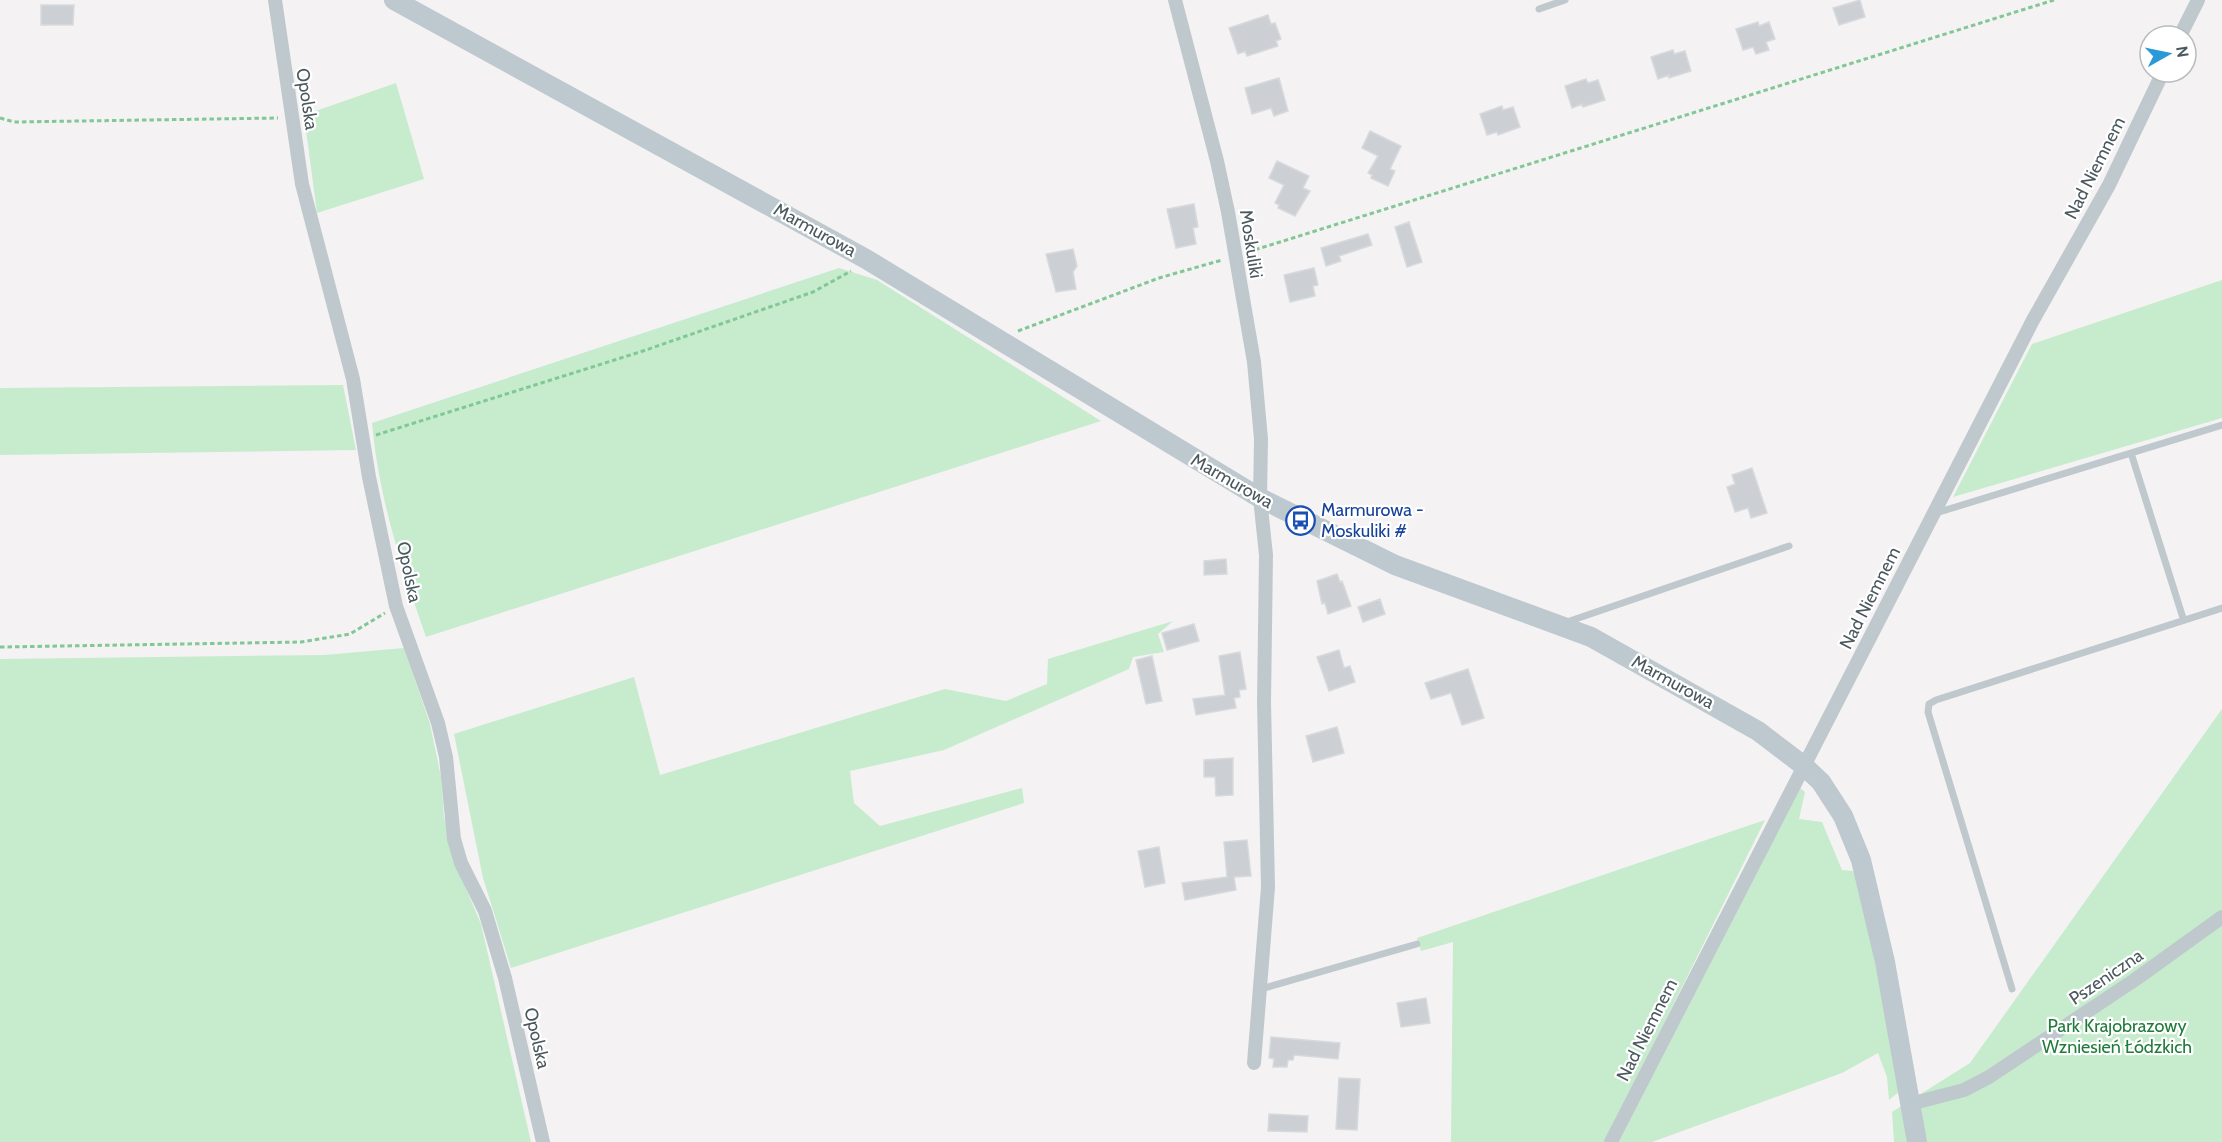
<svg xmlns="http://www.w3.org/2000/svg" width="2222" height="1142" viewBox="0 0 2222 1142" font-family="Cabin,sans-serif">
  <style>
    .green { fill: #c6eccd }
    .building { fill: #ccd0d4; stroke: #d7dadd; stroke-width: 1.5 }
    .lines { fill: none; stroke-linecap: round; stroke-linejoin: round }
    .path { stroke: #81c896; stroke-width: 3; stroke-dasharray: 4.5 3; stroke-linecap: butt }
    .lane { stroke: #bfc9cd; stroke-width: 7 }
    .street { stroke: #bfc9cd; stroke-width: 14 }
    .secondary { stroke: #bdc9ce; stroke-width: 20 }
    .labels { text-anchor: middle; stroke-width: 4.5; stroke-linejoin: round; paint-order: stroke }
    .street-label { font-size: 18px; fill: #4b595e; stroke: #fff }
    .transit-label { font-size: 18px; fill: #164399; stroke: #fff; text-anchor: start }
    .park-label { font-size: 18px; fill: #217b3b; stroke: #fff }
  </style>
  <rect width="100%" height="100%" fill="#f4f2f3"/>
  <path class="green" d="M 396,83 L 424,179 L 317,213 L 304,115 Z
    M 839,268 L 877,280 L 1101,421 L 426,637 C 401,565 379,499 372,423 Z
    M 2222,280 L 2222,418 L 1953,497 L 2032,344 Z
    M 343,385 L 356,450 L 0,455 L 0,388 Z
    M 1173,621 L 1158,634 L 1164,652 L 1133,657 L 1129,669 L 944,750 L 850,771 L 854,803 L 880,826 L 1022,788 L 1024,803 L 511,968 L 483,878 L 454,734 L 634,677 L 660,775 L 945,689 L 1006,701 L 1047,684 L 1048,659 Z
    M 404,648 L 430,724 L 441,777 L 444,817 L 455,863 L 481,924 L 531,1142 L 0,1142 L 0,659 L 324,655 Z
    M 2222,709 L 2222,1142 L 1894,1142 L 1892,1112 L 1970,1063 Z
    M 1800,788 L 1805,792 L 1799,819 L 1822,822 L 1842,870 L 1854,871 L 1871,942 L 1900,1091 L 1889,1100 L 1887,1077 L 1878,1053 L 1842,1073 L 1652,1142 L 1619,1142 Z
    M 1765,820 L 1605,1142 L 1451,1142 L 1453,942 L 1421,951 L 1417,938 Z"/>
  <path class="building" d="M 1860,0 L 1865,17 L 1839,25 L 1833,8 Z
    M 41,5 L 74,5 L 73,25 L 41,25 Z
    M 1268,15 L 1271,24 L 1275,23 L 1281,39 L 1276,41 L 1278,46 L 1247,56 L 1245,51 L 1238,54 L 1229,28 Z
    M 1758,22 L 1759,26 L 1769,22 L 1775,39 L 1766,42 L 1769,50 L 1756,54 L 1753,47 L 1743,50 L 1736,29 Z
    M 1673,50 L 1674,54 L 1685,51 L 1691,71 L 1669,78 L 1669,75 L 1658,79 L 1651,57 Z
    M 1279,78 L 1288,111 L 1274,116 L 1271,108 L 1252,114 L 1245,88 Z
    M 1586,79 L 1588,83 L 1598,80 L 1605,100 L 1583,107 L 1582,104 L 1572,108 L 1565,86 Z
    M 1502,106 L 1503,110 L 1513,107 L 1520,127 L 1498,135 L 1497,132 L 1487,135 L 1480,114 Z
    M 1370,131 L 1401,146 L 1390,169 L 1395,171 L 1388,186 L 1371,178 L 1372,175 L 1368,173 L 1378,156 L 1362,148 Z
    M 1277,161 L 1309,176 L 1303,188 L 1310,191 L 1295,216 L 1278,208 L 1279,205 L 1275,203 L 1284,185 L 1269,178 Z
    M 1194,204 L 1198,227 L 1193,228 L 1196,244 L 1176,248 L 1167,209 Z
    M 1409,222 L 1422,262 L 1407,267 L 1395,227 Z
    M 1368,234 L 1372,245 L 1339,256 L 1341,261 L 1326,266 L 1321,248 Z
    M 1073,249 L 1077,266 L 1073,272 L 1076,289 L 1056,292 L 1046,254 Z
    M 1314,268 L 1318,285 L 1313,286 L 1315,296 L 1290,302 L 1284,275 Z
    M 1752,468 L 1767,513 L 1751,518 L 1748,508 L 1735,512 L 1727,487 L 1735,484 L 1732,475 Z
    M 1226,559 L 1227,574 L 1204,575 L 1204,561 Z
    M 1337,574 L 1340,582 L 1342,581 L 1351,606 L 1328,614 L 1325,603 L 1322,604 L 1317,581 Z
    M 1380,599 L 1385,614 L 1363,622 L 1358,607 Z
    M 1194,624 L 1199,641 L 1167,650 L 1162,633 Z
    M 1339,650 L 1344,668 L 1350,666 L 1355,682 L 1329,691 L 1317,657 Z
    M 1240,652 L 1246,689 L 1239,690 L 1240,697 L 1234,698 L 1236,708 L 1196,715 L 1193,699 L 1225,695 L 1219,656 Z
    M 1152,656 L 1162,701 L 1146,704 L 1136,660 Z
    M 1468,669 L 1484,718 L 1462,725 L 1451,693 L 1431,699 L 1425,683 Z
    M 1337,727 L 1344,753 L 1313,762 L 1306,736 Z
    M 1233,758 L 1233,795 L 1216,796 L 1215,777 L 1204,777 L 1204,760 Z
    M 1247,840 L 1251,876 L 1234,877 L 1236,890 L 1185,900 L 1182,883 L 1227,877 L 1224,842 Z
    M 1159,847 L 1165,883 L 1145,887 L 1138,851 Z
    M 1426,998 L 1430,1023 L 1401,1027 L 1397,1003 Z
    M 1271,1037 L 1340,1043 L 1338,1059 L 1294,1055 L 1293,1060 L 1288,1060 L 1287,1067 L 1273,1067 L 1274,1059 L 1269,1058 Z
    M 1339,1078 L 1360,1079 L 1357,1130 L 1336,1129 Z
    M 1269,1114 L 1308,1116 L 1307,1132 L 1268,1131 Z"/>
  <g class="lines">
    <path class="path" d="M 0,118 L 14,122 L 278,118
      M 1248,252 L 2054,0
      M 1018,331 L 1159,278 L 1222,260
      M 376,435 L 640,352 L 813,292 L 851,271
      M 0,647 L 301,642 L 350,634 L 385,613"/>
    <path class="lane" d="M 1539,9 L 1565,0
      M 2131,453 L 2183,618
      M 1936,513 L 2222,425
      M 1564,623 L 1789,546
      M 1261,989 L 1417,944
      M 2012,989 L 1928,712 L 1929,704 L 1936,700 L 2222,608"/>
    <path class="street" d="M 275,0 L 302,184 L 353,379 L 369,477 L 396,606 L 438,723 L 446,757 L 454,839 L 461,863 L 485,911 L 505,978 L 543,1142
      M 1175,0 L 1217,161 L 1228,212 L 1254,362 L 1261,439 L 1260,498 L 1266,555 L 1264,702 L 1268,887 L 1254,1063
      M 2180,36 L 2198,0
      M 1910,1104 L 1964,1090 L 1989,1077 L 2136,979 L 2222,917
      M 1611,1142 L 2033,320 L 2109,185 L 2163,72"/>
    <path class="secondary" d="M 394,0 L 866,259 L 1260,498 L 1395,565 L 1591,637 L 1758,731 L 1804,766 L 1821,782 L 1843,816 L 1861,860 L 1885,962 L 1917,1142"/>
  </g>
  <defs>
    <symbol id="bus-ring" viewBox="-11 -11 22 22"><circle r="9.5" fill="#fff" stroke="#1a4fb4" stroke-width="1.5"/><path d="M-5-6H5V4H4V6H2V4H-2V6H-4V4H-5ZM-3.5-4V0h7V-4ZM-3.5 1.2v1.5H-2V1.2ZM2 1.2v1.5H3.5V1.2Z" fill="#1a4fb4"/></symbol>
  </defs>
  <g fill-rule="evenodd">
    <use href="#bus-ring" x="1284" y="504" width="33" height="33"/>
  </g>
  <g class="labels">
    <g class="street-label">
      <text transform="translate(307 99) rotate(81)" y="6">Opolska</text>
      <text transform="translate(2095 168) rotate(-63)" y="6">Nad Niemnem</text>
      <text transform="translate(815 230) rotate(29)" y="6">Marmurowa</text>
      <text transform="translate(1251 244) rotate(81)" y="6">Moskuliki</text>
      <text transform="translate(1232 481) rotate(30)" y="6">Marmurowa</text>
      <text transform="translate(409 572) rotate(78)" y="6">Opolska</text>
      <text transform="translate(1870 598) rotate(-63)" y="6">Nad Niemnem</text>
      <text transform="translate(1673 682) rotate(29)" y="6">Marmurowa</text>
      <text transform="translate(2106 977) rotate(-34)" y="6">Pszeniczna</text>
      <text transform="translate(1647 1030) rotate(-63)" y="6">Nad Niemnem</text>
      <text transform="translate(537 1038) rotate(77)" y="6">Opolska</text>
    </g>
    <g class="transit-label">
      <text x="1321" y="516">Marmurowa -<tspan x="1321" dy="21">Moskuliki #</tspan></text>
    </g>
    <g class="park-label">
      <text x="2117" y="1032">Park Krajobrazowy<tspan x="2117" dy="21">Wzniesień Łódzkich</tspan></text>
    </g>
  </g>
  <g transform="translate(2168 54) rotate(81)"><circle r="28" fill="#ffffff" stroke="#b7bdbf" stroke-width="1.5"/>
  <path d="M0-4.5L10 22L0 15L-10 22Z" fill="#2b99d5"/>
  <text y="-9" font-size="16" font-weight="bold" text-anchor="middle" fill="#4b595e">N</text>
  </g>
</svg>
